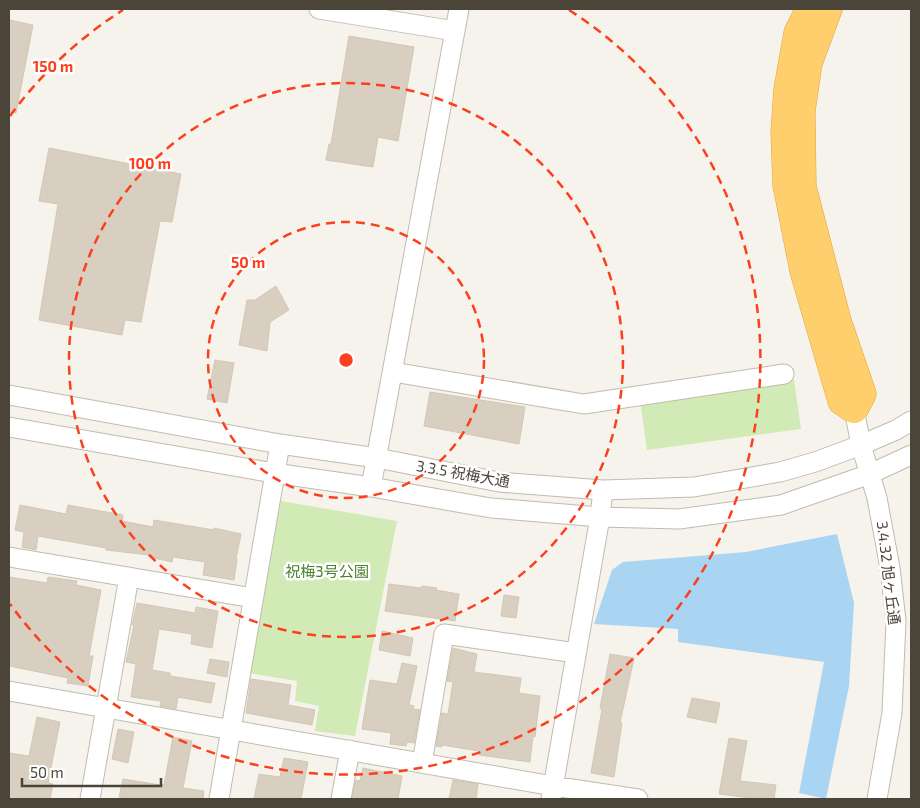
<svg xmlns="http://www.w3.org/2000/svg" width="920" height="808" viewBox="0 0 920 808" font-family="'Exo 2','Noto Sans JP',sans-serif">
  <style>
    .green { fill: #d2eab5 }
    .water { fill: #a9d4f2 }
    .building { fill: #d8cfc1; stroke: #d3c7b4 }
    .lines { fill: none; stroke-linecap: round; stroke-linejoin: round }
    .minor-casing { stroke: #c2bbae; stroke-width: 21 }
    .highway-casing { stroke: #e0a43c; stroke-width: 29 }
    .minor { stroke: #fff; stroke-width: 19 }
    .highway { stroke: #ffcf6e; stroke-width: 28 }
    .ring { fill: none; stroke: #fc3f1d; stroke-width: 2.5; stroke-dasharray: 9 6 }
    .labels { text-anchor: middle; stroke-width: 5; stroke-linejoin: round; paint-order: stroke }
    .street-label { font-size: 15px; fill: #4b4439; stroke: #fff }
    .park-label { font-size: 15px; fill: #4a7f2a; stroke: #fff }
    .centre { fill: #fc3f1d; stroke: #fff; stroke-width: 2.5 }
    .ring-label { font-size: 15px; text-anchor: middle; font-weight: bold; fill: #fc3f1d; stroke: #fff; stroke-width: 5; stroke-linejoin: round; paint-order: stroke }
  </style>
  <rect width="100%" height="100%" fill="#f6f3ec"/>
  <path class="green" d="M 794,379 L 801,429 L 647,450 L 640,400 Z
    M 281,501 L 397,521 L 355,736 L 315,731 L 319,706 L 295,701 L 297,681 L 248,673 Z"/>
  <path class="water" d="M 837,534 L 854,603 L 849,686 L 826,799 L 799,793 L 824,662 L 678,642 L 678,629 L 594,624 L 612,570 L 623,562 L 746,552 Z"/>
  <path class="building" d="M 9,20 L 33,25 L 16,113 L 9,112 Z
    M 349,36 L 414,47 L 398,141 L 378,137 L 373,167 L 326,160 L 329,144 L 331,144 Z
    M 49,148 L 181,174 L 172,222 L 160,221 L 141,322 L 125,320 L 122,335 L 39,320 L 58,204 L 39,201 Z
    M 276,286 L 289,310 L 270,322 L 267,351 L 239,345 L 247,300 L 255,300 Z
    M 215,360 L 234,363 L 227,403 L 207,399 Z
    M 430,392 L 525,407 L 519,444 L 424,426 Z
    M 20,505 L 66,514 L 68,505 L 123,515 L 122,521 L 153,527 L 154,520 L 214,530 L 214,528 L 241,534 L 236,559 L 237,559 L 234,580 L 203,575 L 205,562 L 173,557 L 172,562 L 149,557 L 149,555 L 106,550 L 106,548 L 38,536 L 36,550 L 22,547 L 24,532 L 15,530 Z
    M 9,577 L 47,583 L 48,577 L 77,581 L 76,585 L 101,590 L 89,656 L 93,656 L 88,686 L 67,683 L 68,678 L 9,666 Z
    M 389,584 L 421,588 L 422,586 L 437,588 L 436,590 L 459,594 L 455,621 L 385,611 Z
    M 504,595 L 519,597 L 516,618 L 501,616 Z
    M 137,603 L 195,613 L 196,607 L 218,611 L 212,648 L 191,644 L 192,634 L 159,629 L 152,670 L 170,673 L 170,676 L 215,683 L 211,703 L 178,697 L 176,709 L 160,706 L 161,701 L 131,697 L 136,664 L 126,662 L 134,625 L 132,625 Z
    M 382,631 L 413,638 L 410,656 L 379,650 Z
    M 453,648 L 477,654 L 474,672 L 521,678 L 519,693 L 540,696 L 535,737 L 533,736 L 530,762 L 479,755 L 479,751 L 442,745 L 442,747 L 436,746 L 442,713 L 448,714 L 453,682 L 447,681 Z
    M 610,654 L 634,658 L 620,723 L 622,723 L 614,777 L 591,773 L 602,709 L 600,708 Z
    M 210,659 L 229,662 L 227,677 L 207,673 Z
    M 402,663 L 417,666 L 409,705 L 414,706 L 413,709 L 420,710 L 414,743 L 407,742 L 406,746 L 390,744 L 391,733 L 362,729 L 370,680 L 397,684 Z
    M 251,679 L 291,685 L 288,705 L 315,710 L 312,725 L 246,713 Z
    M 692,698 L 720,703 L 716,723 L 687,717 Z
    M 37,717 L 60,722 L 48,783 L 53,784 L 50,799 L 9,799 L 9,753 L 29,756 Z
    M 118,729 L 134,732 L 128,763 L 112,759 Z
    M 173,737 L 192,741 L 183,788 L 204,791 L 203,799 L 134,799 L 119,797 L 123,779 L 160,785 L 160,784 L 164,785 Z
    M 729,738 L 747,741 L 740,781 L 776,785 L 774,799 L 758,799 L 719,794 Z
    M 284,758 L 308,762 L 301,799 L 254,799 L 259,774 L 280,777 Z
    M 363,768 L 402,776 L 398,799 L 352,799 L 356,780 L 360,781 Z
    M 453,780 L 478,784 L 476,799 L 449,799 Z"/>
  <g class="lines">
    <defs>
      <path id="minor" d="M 319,9 L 455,31
        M 393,372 L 584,404 L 784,374
        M 9,395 L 280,444 L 377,458 L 499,482 L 603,490 L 694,487 L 780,472 L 815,462 L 861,445 L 896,430 L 911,421
        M 854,409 L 861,445 L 877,498 L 890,568 L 896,621 L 892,713 L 877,799
        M 9,427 L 274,473 L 371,487 L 491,508 L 600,517 L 679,519 L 781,505 L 870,474 L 911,455
        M 371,487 L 459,9
        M 9,557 L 253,598
        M 9,691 L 553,786 L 638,799
        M 422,763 L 444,634 L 576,653
        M 90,799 L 129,577
        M 219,799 L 280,444
        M 341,799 L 350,750
        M 551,799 L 600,517 L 603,490"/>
      <path id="highway" d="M 810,9 L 798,33 L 788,89 L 785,132 L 787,185 L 804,271 L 842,401 L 854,409 L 862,394 L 837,321 L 802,187 L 801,111 L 808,63 L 828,9"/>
    </defs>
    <use href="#minor" class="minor-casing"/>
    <use href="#highway" class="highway-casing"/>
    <use href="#minor" class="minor"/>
    <use href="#highway" class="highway"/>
  </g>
  <g class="ring">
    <circle cx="346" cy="360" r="138"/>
    <circle cx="346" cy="360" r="277"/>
    <path d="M10 116A415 415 0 0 1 123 10M569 10A415 415 0 1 1 10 604"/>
  </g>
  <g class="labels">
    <g class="street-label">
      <text transform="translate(463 474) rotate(10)" y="5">3.3.5 祝梅大通</text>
      <text transform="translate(888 573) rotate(83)" y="5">3.4.32 旭ヶ丘通</text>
    </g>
    <g class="park-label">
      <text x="327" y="577">祝梅3号公園</text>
    </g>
  </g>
  <circle cx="346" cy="360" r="8" class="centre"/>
  <g class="ring-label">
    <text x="53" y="72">150 m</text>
    <text x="150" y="169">100 m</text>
    <text x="248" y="268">50 m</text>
  </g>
  <rect width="920" height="808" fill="none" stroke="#4b4439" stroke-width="20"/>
  <path d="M22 778v8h139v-8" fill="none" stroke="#4b4439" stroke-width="2.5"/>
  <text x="30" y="778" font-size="15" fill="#4b4439" stroke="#ffffff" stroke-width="4" paint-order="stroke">50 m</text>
</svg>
